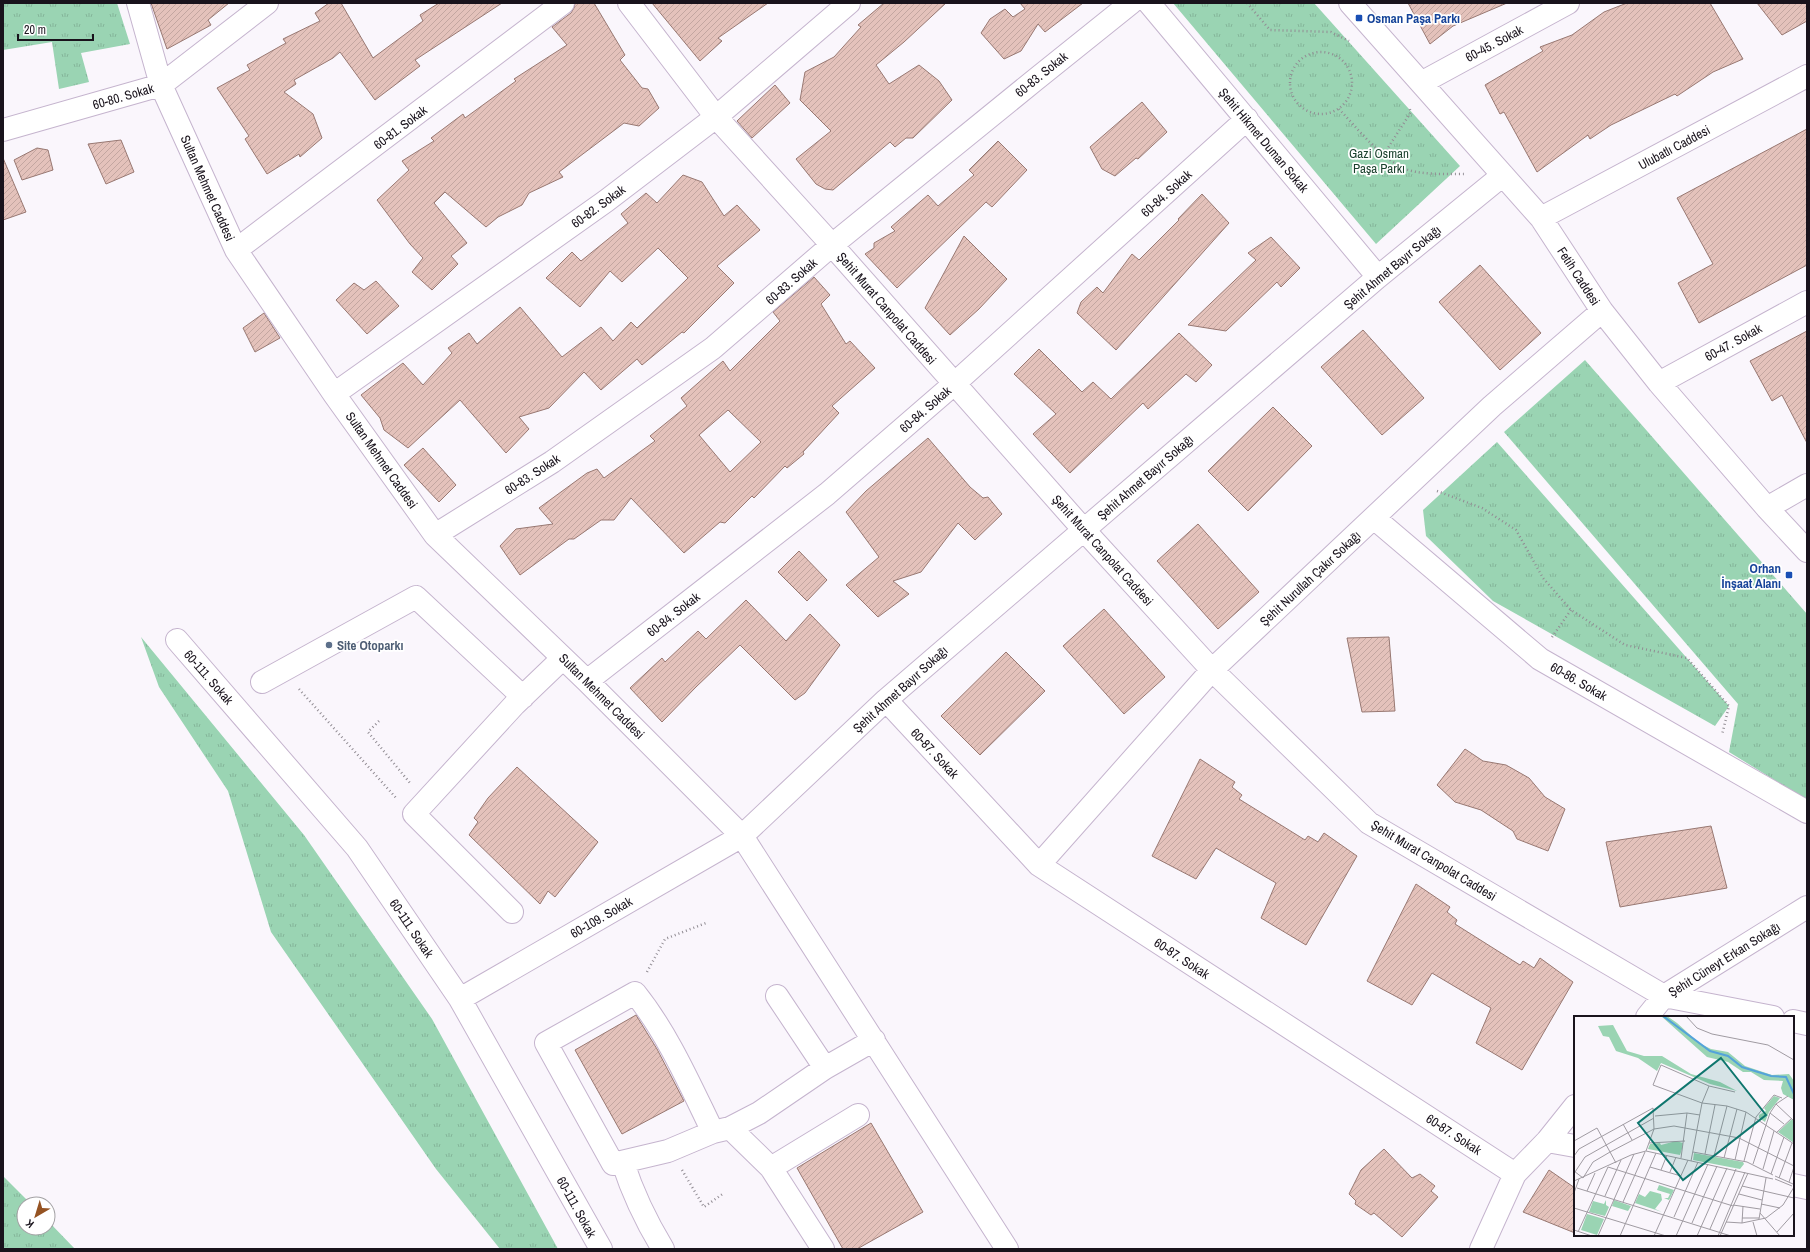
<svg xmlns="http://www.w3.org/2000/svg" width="1810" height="1252" viewBox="0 0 1810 1252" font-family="'Archivo Narrow',sans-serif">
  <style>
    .grass { fill: url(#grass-tufts) }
    .building { fill: url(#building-hatch); stroke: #987872; fill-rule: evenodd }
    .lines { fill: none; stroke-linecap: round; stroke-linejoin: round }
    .minor-casing { stroke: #c5b4ce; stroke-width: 24 }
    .path { stroke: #918c93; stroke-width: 2.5; stroke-dasharray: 1 3; stroke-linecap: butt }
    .minor { stroke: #fff; stroke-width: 22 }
    .transit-dot { fill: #1a4fb4; stroke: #fff; stroke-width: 1.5 }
    .service-dot { fill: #5c6f8a; stroke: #fff; stroke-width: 1.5 }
    .labels { text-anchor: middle; stroke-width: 3.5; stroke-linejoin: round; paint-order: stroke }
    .transit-label { font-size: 13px; font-weight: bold; fill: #164399; stroke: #fff; text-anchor: start }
    .street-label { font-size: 13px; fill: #19131c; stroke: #fff }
    .park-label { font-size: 13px; fill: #1a412d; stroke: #fff }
    .service-label { font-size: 13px; font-weight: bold; fill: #4e5e75; stroke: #fff; text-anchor: start }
    .inset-river { fill: none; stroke: #54a3da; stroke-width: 2 }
    .inset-road { fill: none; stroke: #a09ba2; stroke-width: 1 }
    .view { fill: #0f766e; fill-opacity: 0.15; stroke: #0f766e; stroke-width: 2 }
    .inset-edge { fill: none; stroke: #19131c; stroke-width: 2 }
  </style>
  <defs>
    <pattern id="grass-tufts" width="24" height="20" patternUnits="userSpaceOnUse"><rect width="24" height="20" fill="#9ad4b3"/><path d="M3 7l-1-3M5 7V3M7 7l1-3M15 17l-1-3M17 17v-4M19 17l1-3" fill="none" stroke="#84b599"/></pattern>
    <pattern id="building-hatch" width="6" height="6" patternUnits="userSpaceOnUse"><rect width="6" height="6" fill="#e4c2bb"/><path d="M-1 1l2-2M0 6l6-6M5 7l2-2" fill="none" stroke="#c3a6a0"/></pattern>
  </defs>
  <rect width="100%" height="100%" fill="#faf6fc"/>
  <path class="grass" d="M 3,3 L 117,3 L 130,44 L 81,53 L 89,82 L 59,89 L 52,42 L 3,50 Z
    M 1173,3 L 1314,3 L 1460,166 L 1376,244 Z
    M 1585,360 L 1807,614 L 1807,800 L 1729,752 L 1738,704 L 1504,432 Z
    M 1497,442 L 1729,706 L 1715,726 L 1493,601 L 1426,536 L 1423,510 Z
    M 141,637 L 304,835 L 432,1019 L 558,1249 L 500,1249 L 436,1169 L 271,932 L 228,791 L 159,687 Z
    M 3,1176 L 31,1204 L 24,1204 L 24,1228 L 48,1228 L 48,1221 L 75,1249 L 3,1249 Z"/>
  <path class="building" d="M 151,3 L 229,3 L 208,20 L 211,25 L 167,49 Z
    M 329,3 L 341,3 L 373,58 L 423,21 L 420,15 L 439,3 L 502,3 L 415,60 L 420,66 L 375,100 L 340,52 L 333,58 L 294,80 L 296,84 L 284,92 L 313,114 L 322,138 L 300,157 L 299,154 L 267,174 L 245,139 L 249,136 L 217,88 L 250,70 L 247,65 L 286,43 L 283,39 L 320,21 L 315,13 Z
    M 575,3 L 594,3 L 625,55 L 620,60 L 642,88 L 648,89 L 659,108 L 639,126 L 624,123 L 559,172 L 563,177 L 529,193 L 522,205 L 498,217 L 486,227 L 445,192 L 434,203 L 467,243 L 451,256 L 458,264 L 432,290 L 412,272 L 423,258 L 410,244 L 377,200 L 409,170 L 402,161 L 434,141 L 431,138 L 463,114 L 465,118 L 516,81 L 514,79 L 567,45 L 552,27 L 571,13 L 574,8 Z
    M 652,3 L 768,3 L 718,38 L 722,41 L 700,61 Z
    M 884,3 L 946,3 L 904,42 L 876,65 L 889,84 L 919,65 L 939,81 L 952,100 L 913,138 L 906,138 L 895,147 L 890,142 L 833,190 L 825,189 L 816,184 L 796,159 L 831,131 L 800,100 L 805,72 L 834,57 L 861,27 L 858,25 Z
    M 1020,3 L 1083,3 L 1045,32 L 1038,24 L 1021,51 L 1004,59 L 981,33 L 990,19 L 1005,9 L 1013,17 L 1025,9 Z
    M 1408,3 L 1507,3 L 1453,26 L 1430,44 Z
    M 1627,3 L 1710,3 L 1743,59 L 1713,72 L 1677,96 L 1675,94 L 1611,125 L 1590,139 L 1588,135 L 1537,172 L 1504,112 L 1500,114 L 1485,85 L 1543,51 L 1540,47 L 1572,35 L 1604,12 Z
    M 1757,3 L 1807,3 L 1807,21 L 1782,35 Z
    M 775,85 L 790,103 L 752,138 L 737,121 Z
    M 1142,102 L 1167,132 L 1138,159 L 1136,158 L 1115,176 L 1102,169 L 1090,147 Z
    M 1807,129 L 1807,265 L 1699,323 L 1678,283 L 1713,264 L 1677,198 Z
    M 121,140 L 134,172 L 106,184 L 88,144 Z
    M 998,141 L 1027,170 L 992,207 L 986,202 L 897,288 L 865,254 L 874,248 L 874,243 L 895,231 L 891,227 L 928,195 L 938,206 L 974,175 L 969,170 Z
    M 37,148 L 48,150 L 53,170 L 22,180 L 14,160 Z
    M 3,158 L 26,212 L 3,220 Z
    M 683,175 L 702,182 L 724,216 L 737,205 L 760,230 L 717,266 L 734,283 L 684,333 L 682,332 L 642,365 L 637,359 L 601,390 L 584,372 L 549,408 L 519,417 L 529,429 L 506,453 L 460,400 L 408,448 L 384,430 L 380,418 L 361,395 L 403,363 L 423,385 L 452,353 L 448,348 L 469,333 L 477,344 L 520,307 L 562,357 L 601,327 L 613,341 L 631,322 L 637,328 L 688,278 L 658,248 L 622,282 L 610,271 L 580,307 L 546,278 L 572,252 L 581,261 L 628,223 L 621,214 L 646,193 L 657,203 Z
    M 1202,194 L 1229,223 L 1116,350 L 1077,313 L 1081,302 L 1097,287 L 1103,293 L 1132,254 L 1139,260 L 1179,220 L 1178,219 Z
    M 964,236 L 1007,279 L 979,309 L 950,335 L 925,308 Z
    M 1271,237 L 1300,268 L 1281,287 L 1277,282 L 1226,331 L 1188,325 L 1256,260 L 1248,253 Z
    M 1480,265 L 1541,333 L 1500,370 L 1439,302 Z
    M 814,277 L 830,295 L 821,304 L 846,344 L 850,341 L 875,368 L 832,406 L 839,413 L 803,452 L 804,454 L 787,468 L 785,466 L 754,498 L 752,496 L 725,523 L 720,522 L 684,553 L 631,498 L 614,520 L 601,520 L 574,539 L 569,539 L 520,575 L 500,546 L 516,529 L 553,524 L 539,508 L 587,473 L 597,469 L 604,478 L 655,441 L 650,436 L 687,406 L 681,398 L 723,361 L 730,371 L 780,321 L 773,312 ZM 728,410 L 761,442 L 730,472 L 699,435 Z
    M 376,281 L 399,306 L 367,334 L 336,300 L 354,283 L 364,290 Z
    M 264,313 L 280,338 L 255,352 L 243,328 Z
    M 1363,330 L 1424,398 L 1382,435 L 1321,367 Z
    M 1807,331 L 1807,443 L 1782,395 L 1772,401 L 1750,361 Z
    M 1179,333 L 1212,365 L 1196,382 L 1186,374 L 1148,409 L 1143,403 L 1070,473 L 1033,434 L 1056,414 L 1014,374 L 1039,349 L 1082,392 L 1093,382 L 1111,399 Z
    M 1273,407 L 1312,446 L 1248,511 L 1208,471 Z
    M 928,438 L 970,487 L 983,498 L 988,497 L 1002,514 L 975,540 L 958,523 L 921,572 L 893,581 L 909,594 L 878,617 L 846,585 L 879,557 L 846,512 L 866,491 Z
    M 423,448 L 456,485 L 439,502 L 404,465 Z
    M 1198,524 L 1259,592 L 1218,629 L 1157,561 Z
    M 799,551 L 827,580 L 807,601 L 778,572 Z
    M 746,600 L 786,641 L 810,614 L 840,645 L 805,693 L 795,700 L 740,645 L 696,687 L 662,722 L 630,688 L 662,658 L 665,662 L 698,631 L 706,639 Z
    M 1104,609 L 1165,677 L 1124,714 L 1063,646 Z
    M 1389,637 L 1395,711 L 1362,712 L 1347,638 Z
    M 1006,652 L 1045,691 L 980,755 L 941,716 Z
    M 1465,749 L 1483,761 L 1506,765 L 1529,778 L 1545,797 L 1565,809 L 1548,851 L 1517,839 L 1513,831 L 1481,810 L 1455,802 L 1437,785 Z
    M 1200,759 L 1235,782 L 1232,787 L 1242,795 L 1239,799 L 1305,840 L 1308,836 L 1318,842 L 1324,833 L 1357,856 L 1306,945 L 1261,918 L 1276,883 L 1216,848 L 1196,879 L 1152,856 Z
    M 517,767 L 598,842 L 555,897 L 548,891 L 540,904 L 469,835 L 478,822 L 474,818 L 488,798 Z
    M 1711,826 L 1727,888 L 1620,907 L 1606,842 Z
    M 1416,884 L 1450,907 L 1447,912 L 1457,920 L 1455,924 L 1520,965 L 1523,961 L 1534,968 L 1540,958 L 1573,982 L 1522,1070 L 1476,1043 L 1491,1008 L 1432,973 L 1412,1005 L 1367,981 Z
    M 636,1015 L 657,1049 L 684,1101 L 622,1134 L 575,1050 Z
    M 871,1123 L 923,1212 L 857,1249 L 843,1249 L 797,1168 Z
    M 1384,1149 L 1412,1178 L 1420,1174 L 1435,1186 L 1431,1191 L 1438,1197 L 1402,1237 L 1374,1213 L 1371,1215 L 1355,1204 L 1356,1201 L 1349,1194 L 1361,1170 Z
    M 1549,1170 L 1575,1188 L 1575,1233 L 1523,1212 Z"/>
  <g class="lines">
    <defs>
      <path id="minor" d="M 138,3 L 161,85 L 236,250 L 334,394 L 435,535 L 587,681 L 742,836 L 1007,1249
        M 629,3 L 716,117 L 832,245 L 1083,529 L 1212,670 L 1369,823 L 1664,996 L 1773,1017
        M 1149,3 L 1378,277
        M 1350,3 L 1541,218 L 1602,311 L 1659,383 L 1767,508 L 1807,551
        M 1421,83 L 1568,3
        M 3,130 L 161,85 L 267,3
        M 1541,218 L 1807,76
        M 236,250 L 563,3
        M 1659,383 L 1807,302
        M 334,394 L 606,201 L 716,117 L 849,3
        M 1767,508 L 1807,485
        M 1374,518 L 1540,659 L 1807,812
        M 435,535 L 552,462 L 713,348 L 832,245 L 1035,80 L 1131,3
        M 177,640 L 357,848 L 460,999 L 601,1249
        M 587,681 L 827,494 L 954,384 L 1247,119
        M 262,682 L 416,597 L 523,697
        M 886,700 L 1039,865 L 1515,1174
        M 1039,865 L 1212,670 L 1492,406 L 1602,311
        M 512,912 L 414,814 L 515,704 L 563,658
        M 777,996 L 825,1068
        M 460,999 L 742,836 L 886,700 L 1378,277 L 1503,175
        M 1647,1017 L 1664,996 L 1807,907
        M 1793,1021 L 1807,1024
        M 713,1132 C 690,1085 668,1034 635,993 L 546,1043 L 613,1164 L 668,1151 L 713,1132 L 730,1128
        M 1547,1141 L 1575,1146
        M 623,1163 C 633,1194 646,1221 663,1249
        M 771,1168 L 858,1115
        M 1793,1185 L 1807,1188
        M 823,1249 L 771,1168 L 730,1128 L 759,1113 L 825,1068 L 874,1040
        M 1481,1249 L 1515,1174 L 1547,1141 L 1575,1106"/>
    </defs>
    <use href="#minor" class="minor-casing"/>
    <path class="path" d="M 1247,3 L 1270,30 L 1331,32 L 1349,41
      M1290 83a31 31 0 1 1 62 0a31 31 0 1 1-62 0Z
      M 1339,109 C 1357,128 1379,156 1403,168 C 1417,175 1448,174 1464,174
      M 1384,154 L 1411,112 L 1409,107
      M 1437,491 L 1482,508 L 1516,530 L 1543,578 L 1571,610 L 1625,645 L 1687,658 L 1729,706 L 1722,735
      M 1552,637 L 1571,610
      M 299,689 L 397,799
      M 379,721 L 368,732 L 410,783
      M 647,972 L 665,939 L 706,923
      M 682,1170 L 704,1207 L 724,1193"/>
    <use href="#minor" class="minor"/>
  </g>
  <g class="transit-dot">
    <rect x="1355" y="14" width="8" height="8" rx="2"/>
    <rect x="1785" y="571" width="8" height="8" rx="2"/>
  </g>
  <circle class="service-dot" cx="329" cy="645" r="4"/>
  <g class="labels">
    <g class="transit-label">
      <text x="1367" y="23">Osman Paşa Parkı</text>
      <text x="1781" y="573" text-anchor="end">Orhan<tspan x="1781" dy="15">İnşaat Alanı</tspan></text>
    </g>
    <g class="street-label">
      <text transform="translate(1494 43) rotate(-28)" y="5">60-45. Sokak</text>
      <text transform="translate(1041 74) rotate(-39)" y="5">60-83. Sokak</text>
      <text transform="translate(123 96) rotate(-16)" y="5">60-80. Sokak</text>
      <text transform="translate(400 127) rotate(-37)" y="5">60-81. Sokak</text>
      <text transform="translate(1264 140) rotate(50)" y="5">Şehit Hikmet Duman Sokak</text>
      <text transform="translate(1674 147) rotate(-28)" y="5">Ulubatlı Caddesi</text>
      <text transform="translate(208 188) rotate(66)" y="5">Sultan Mehmet Caddesi</text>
      <text transform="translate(1166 193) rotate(-42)" y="5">60-84. Sokak</text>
      <text transform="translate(598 206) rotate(-36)" y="5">60-82. Sokak</text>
      <text transform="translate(1392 267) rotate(-40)" y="5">Şehit Ahmet Bayır Sokağı</text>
      <text transform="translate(1579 276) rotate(57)" y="5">Fetih Caddesi</text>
      <text transform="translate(791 281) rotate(-41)" y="5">60-83. Sokak</text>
      <text transform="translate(887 308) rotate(49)" y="5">Şehit Murat Canpolat Caddesi</text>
      <text transform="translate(1733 342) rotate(-29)" y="5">60-47. Sokak</text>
      <text transform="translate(925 409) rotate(-41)" y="5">60-84. Sokak</text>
      <text transform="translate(382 460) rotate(55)" y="5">Sultan Mehmet Caddesi</text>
      <text transform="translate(532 474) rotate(-33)" y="5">60-83. Sokak</text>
      <text transform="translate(1145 477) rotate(-41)" y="5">Şehit Ahmet Bayır Sokağı</text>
      <text transform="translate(1103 550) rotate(48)" y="5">Şehit Murat Canpolat Caddesi</text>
      <text transform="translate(1310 578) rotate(-43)" y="5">Şehit Nurullah Çakır Sokağı</text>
      <text transform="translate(673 614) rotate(-38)" y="5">60-84. Sokak</text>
      <text transform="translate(209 677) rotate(49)" y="5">60-111. Sokak</text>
      <text transform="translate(1579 681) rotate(30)" y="5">60-86. Sokak</text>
      <text transform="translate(900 689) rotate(-42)" y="5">Şehit Ahmet Bayır Sokağı</text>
      <text transform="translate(602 696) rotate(45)" y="5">Sultan Mehmet Caddesi</text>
      <text transform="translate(935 753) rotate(47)" y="5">60-87. Sokak</text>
      <text transform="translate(1434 860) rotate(31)" y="5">Şehit Murat Canpolat Caddesi</text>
      <text transform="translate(601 917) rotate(-30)" y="5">60-109. Sokak</text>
      <text transform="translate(412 928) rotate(56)" y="5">60-111. Sokak</text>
      <text transform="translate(1182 958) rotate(33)" y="5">60-87. Sokak</text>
      <text transform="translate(1724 959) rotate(-32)" y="5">Şehit Cüneyt Erkan Sokağı</text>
      <text transform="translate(1454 1134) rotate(33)" y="5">60-87. Sokak</text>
      <text transform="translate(577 1207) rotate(61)" y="5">60-111. Sokak</text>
    </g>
    <g class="park-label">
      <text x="1379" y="158">Gazi Osman<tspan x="1379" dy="15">Paşa Parkı</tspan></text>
    </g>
    <g class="service-label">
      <text x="337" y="650">Site Otoparkı</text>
    </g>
  </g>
  <g transform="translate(1574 1016)">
    <rect width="220" height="220" fill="#faf6fc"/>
    <path d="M 87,0 L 93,0 L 103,7 L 125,27 L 137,33 L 154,36 L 171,50 L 198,59 L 215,58 L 220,65 L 220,84 L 209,78 L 207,72 L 209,65 L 190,64 L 177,56 L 169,56 L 154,46 L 133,41 ZM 39,9 L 53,35 L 70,40 L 88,40 L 117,58 L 146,66 L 163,75 L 136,68 L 87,47 L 83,55 L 64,42 L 42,35 L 35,21 L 29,20 L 24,10 ZM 200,80 L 206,82 L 195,96 L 191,106 L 185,102 L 185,99 L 192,95 L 190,92 ZM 218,103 L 220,106 L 220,127 L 204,116 ZM 102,125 L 109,127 L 108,133 L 100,131 L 108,133 L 106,139 L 74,133 L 76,128 L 86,127 L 87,129 ZM 120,137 L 169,146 L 170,148 L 166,153 L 119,144 ZM 85,169 L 100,174 L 95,184 L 90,182 L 94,182 L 96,178 L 83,174 ZM 76,175 L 87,178 L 88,184 L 81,193 L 88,196 L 61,187 L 65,178 L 71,181 ZM 32,184 L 32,189 L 35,191 L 31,200 L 15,196 L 19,185 L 30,188 ZM 40,184 L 57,190 L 54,195 L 38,190 ZM 13,198 L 30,203 L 23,219 L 7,214 Z" fill="#9ad4b3"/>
    <path class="inset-river" d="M 89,0 L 136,35 L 154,40 L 168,51 L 197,60 L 212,61 L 220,78"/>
    <path class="inset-road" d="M 112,0 L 123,12 L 138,18 L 194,29 L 220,44M 161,76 L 135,70 L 87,49 L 79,69 L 128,87 L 153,90 L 172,96 L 220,128M 202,88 L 220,105M 196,97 L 210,108M 81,100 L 113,97 L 126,99M 49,108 L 58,124M 202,117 L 218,102M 0,125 L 23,112 L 42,147M 75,127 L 111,125M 119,136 L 173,146 L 199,159M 131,138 L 141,89M 0,140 L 5,133 L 79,92 L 80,113 L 72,135M 140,140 L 153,90M 107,142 L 113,97M 150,142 L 163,93M 161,144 L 172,96M 117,145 L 128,87 L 135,70M 170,145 L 182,101 L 200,79 L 208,82M 179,148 L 196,97 L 202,88 L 214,80M 76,151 L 107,160M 189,153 L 200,115M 87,154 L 93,139M 0,155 L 9,162 L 19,146 L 36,136 L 80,113 L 100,110 L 165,122 L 220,150M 1,156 L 11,141 L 80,102M 96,156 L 102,141M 197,158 L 210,121M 201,160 L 219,168M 205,162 L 218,127M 201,163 L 218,170M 0,165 L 57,139 L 72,135 L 199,163M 215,166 L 220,151M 168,170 L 220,182M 3,172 L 157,220M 13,175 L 21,157M 0,177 L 5,163M 165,178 L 188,184M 31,180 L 47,144M 49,186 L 71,136M 187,188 L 206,192M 159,189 L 186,193M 0,192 L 92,220M 186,197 L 206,220M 100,201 L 124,146M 168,202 L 185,202M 185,203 L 192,162M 152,206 L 168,207 L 192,202 L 209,189 L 220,171M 179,206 L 183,220M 118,207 L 143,150M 168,207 L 169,190M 136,213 L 162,153M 0,214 L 18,220M 4,216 L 34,151 L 159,190M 203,216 L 220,197M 24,220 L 60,138M 46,220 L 82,137M 80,220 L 114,144M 102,220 L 134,148M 123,220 L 153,152M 144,220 L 171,156M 146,220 L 174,157"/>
    <path class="view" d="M 147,42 L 192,99 L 109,164 L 64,107 Z"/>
    <rect width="220" height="220" class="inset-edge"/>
  </g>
  <rect width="1810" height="1252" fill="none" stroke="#19131c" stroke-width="8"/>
  <g transform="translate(36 1216) rotate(218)"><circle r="19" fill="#ffffff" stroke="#a3a1a4"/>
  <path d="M0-3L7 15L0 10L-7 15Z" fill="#955322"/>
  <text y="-6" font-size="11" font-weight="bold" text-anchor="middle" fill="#19131c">K</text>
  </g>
  <path d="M18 34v6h75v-6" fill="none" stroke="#19131c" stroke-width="2"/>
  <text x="24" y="34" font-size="12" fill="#19131c" stroke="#ffffff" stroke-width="3" paint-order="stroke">20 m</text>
</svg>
